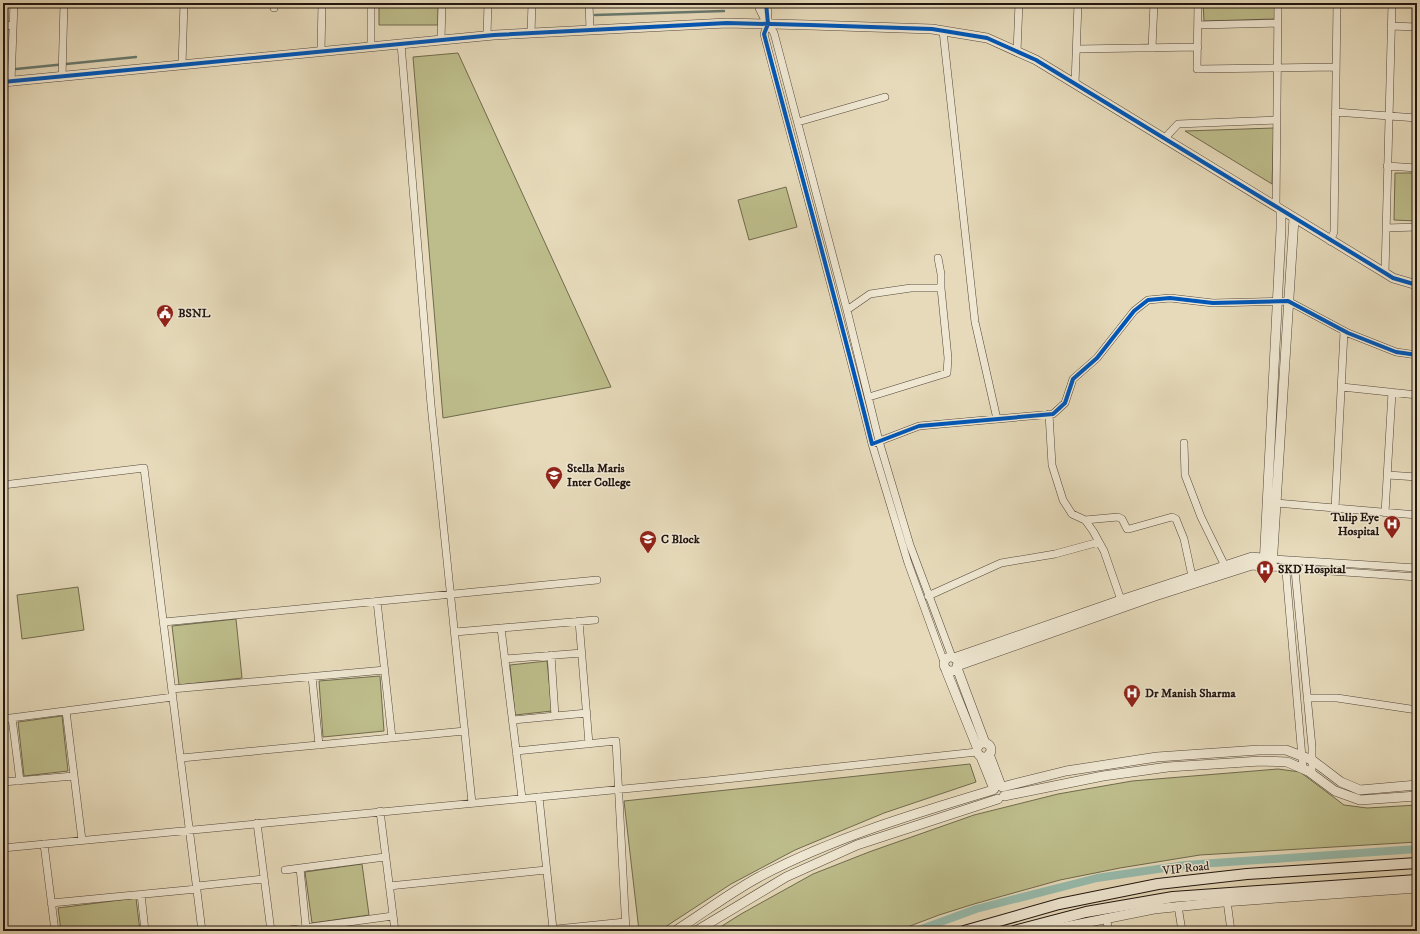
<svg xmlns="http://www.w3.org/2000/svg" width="1420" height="934" viewBox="0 0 1420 934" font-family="'IM FELL DW Pica',serif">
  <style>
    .green { fill: #bdbd8b; stroke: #706a4e }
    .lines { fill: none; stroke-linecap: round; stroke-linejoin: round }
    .stream { stroke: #68796e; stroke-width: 2.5 }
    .canal { stroke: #97bbac; stroke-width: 8 }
    .minor-casing { stroke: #53473b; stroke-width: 8 }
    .tertiary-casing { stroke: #53473b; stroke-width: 10 }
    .secondary-casing { stroke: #221611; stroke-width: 12 }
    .minor { stroke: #efe7d2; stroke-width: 7 }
    .tertiary { stroke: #efe7d2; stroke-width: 9 }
    .secondary { stroke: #efe7d2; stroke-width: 10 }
    .cycleway-casing { stroke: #efe7d2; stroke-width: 6 }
    .cycleway { stroke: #0057b8; stroke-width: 4 }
    .labels { text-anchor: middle; stroke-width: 3; stroke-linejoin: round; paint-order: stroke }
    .poi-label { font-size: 12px; font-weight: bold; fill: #221611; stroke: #efe7d2; text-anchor: start }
    .street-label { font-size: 12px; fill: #221611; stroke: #efe7d2 }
  </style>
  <rect width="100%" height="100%" fill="#e6daba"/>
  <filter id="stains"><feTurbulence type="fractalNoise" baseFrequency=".005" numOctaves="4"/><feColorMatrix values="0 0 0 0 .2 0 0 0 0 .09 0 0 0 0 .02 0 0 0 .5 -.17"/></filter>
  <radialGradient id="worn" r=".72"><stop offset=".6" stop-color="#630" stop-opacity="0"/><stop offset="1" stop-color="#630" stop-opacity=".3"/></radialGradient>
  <path class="green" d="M 379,3 L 438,3 L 438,25 L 379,25 Z
    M 1203,3 L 1275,3 L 1275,19 L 1204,21 Z
    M 458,53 L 611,387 L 443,418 L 413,57 Z
    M 1274,128 L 1272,184 L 1185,131 Z
    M 1395,173 L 1417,173 L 1417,221 L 1394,220 Z
    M 786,187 L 797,227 L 749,240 L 738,200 Z
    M 78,587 L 84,630 L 22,639 L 17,595 Z
    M 236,619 L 242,678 L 179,685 L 172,626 Z
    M 547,661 L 552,711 L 515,715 L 510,665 Z
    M 380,676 L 384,731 L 323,737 L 319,681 Z
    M 62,716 L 68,771 L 24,776 L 18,722 Z
    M 970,764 L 976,782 L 884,813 L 795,850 L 731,884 L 659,931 L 639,931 L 624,801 Z
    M 1278,769 L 1300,772 L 1344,805 L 1367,808 L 1417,805 L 1417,842 L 1200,855 L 1120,868 L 1060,880 L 974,904 L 939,915 L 897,931 L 714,931 L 741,914 L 813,874 L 869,852 L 974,815 L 1058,794 L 1132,781 Z
    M 362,864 L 369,915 L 312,923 L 305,872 Z
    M 136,898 L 140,931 L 61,931 L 58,908 Z
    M 617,927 L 617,931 L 578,931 Z"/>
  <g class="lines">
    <path class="stream" d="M 595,15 L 724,11
      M 16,69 L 136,57"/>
    <path class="canal" d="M 916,931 L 976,909 L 1097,878 L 1185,865 L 1417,849"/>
    <defs>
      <path id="minor" d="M 589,3 L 590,30
        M 1198,3 L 1197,69 L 1336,67
        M 274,8 L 274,3
        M 768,24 L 764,34 C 800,171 838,307 872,444 L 919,426 L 1053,414 L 1065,403 L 1073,379 L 1097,358 L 1134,311 L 1148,300 L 1170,298 L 1213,303 L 1288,301 L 1348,333 L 1396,352 L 1417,355
        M 768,24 L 774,33 L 847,310 L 879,441 L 910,545 L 952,657
        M 1198,25 L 1278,23
        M 3,26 L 13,25
        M 1391,26 L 1417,27
        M 943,31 L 975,322 L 997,419
        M 531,33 L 532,3
        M 487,35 L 488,3
        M 441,40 L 442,3
        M 401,44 L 431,405 L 472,803
        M 371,47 L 371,3
        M 1152,48 L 1154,3
        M 1077,49 L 1198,47
        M 321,51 L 322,3
        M 1017,52 L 1019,3
        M 182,65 L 184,3
        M 62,77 L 64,3
        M 11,82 L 14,3
        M 1075,84 L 1078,3
        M 1335,112 L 1417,118
        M 798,122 L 885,97
        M 1164,139 L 1178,124 L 1276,120
        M 1387,166 L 1417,168
        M 1276,207 L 1278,3
        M 1386,228 L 1417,227
        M 1330,241 L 1334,232 L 1337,3
        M 1385,273 L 1392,3
        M 847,310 L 870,294 L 911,288 L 941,288
        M 1342,387 L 1417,395
        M 869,397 L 947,373 L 948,358 L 941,288 L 941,274 L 938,258
        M 1049,414 L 1052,465 L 1063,500 L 1072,514 L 1085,520 L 1093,531 L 1104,551 L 1121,600
        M 1184,443 L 1185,475 L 1201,517 L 1225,566
        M 872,444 L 908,563 L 944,662
        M 1388,475 L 1417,477
        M 3,485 L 144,468 L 202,931
        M 1276,503 L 1417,515
        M 1335,508 L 1344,332
        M 1385,513 L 1392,392
        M 1085,520 L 1118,517 L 1122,519 L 1127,529 L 1129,529 L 1172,517 L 1176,519 L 1184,539 L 1192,576
        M 1273,559 L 1417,568
        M 1285,560 L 1303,769
        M 1294,560 L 1312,747 L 1312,774
        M 1272,567 L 1417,577
        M 928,596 L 1001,563 L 1055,554 L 1099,542
        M 377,601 L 392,738
        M 579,621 L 589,744
        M 164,622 L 597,580
        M 501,628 L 522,798
        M 455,632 L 595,620
        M 551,655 L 555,716
        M 505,659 L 582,653
        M 312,677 L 319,745
        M 172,689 L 385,670
        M 1307,698 L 1337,698 L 1417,710
        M 66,711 L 82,840
        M 12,718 L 20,781
        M 3,719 L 173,697
        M 513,720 L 587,713
        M 516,751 L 616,741 L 626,931
        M 181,758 L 465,731
        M 3,782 L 74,776
        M 539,797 L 553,929
        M 380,811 L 395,931
        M 257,823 L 271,931
        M 44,844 L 55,931
        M 3,848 L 707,781 L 977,752
        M 300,868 L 306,928
        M 285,870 L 385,857
        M 197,886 L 264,879
        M 389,886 L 546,870
        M 141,894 L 145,931
        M 1227,901 L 1231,931
        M 51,903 L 197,889
        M 1178,906 L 1182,931
        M 1106,918 L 1109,931
        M 282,931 L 393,916
        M 537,931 L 625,922"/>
      <path id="tertiary" d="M 760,3 L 760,8 L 768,24
        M 766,3 L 767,19
        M 3,82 L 494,35 L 727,23 L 810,25 L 932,29 L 987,38 L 1036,60 L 1385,273 L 1393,278 L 1417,285
        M 1264,566 L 1281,229 L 1281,211
        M944 664a7 7 0 1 1 14 0a7 7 0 1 1-14 0Z
        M 954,658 L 1121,600 L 1252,557 L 1270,559
        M 957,666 L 1155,596 L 1252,565 L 1272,567 L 1294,218
        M 957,668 L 985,743
        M 946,670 L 977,747
        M977 750a7 7 0 1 1 14 0a7 7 0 1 1-14 0Z
        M 989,754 L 1001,786
        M 981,757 L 994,789
        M 1002,787 L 1066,771 L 1157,757 L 1259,750 L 1286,750 L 1312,760 L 1341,782 L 1360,790 L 1417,785
        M 1004,796 L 1103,776 L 1168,767 L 1261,761 L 1287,762 L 1308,771 L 1335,791 L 1360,800 L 1417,796
        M 675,931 C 702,914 731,892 759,877 C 833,838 913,814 993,790
        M 696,931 L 786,877 L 857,845 L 998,799
        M 1045,931 L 1154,909 L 1223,902 L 1417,888"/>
      <path id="secondary" d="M 964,931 L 1059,904 L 1158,884 L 1247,874 L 1417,863
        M 1014,931 L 1086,912 L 1173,897 L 1417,880"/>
    </defs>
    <use href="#minor" class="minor-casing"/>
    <use href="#tertiary" class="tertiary-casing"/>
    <use href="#secondary" class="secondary-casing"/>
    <use href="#minor" class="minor"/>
    <use href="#tertiary" class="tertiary"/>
    <use href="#secondary" class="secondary"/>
    <defs>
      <path id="cycleway" d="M 766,3 L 768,24 L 764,34 C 800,171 838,307 872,444 L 919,426 L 1053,414 L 1065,403 L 1073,379 L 1097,358 L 1134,311 L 1148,300 L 1170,298 L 1213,303 L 1288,301 L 1348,333 L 1396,352 L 1417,355
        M 3,82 L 494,35 L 727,23 L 810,25 L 932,29 L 987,38 L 1036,60 L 1385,273 L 1393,278 L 1417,285"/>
    </defs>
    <use href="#cycleway" class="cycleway-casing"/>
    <use href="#cycleway" class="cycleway"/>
  </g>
  <defs>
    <symbol id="civic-pin" viewBox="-11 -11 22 30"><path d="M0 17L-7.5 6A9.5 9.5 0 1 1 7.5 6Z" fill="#8f2418" stroke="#efe7d2"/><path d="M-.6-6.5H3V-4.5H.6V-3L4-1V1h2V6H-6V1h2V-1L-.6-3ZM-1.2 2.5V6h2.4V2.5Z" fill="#fff"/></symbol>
    <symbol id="school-pin" viewBox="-11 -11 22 30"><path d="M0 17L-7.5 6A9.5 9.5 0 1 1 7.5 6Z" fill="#8f2418" stroke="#efe7d2"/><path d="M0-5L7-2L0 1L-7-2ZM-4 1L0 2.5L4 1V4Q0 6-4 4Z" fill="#fff"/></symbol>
    <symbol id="hospital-pin" viewBox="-11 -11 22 30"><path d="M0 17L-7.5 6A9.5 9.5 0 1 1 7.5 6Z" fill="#8f2418" stroke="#efe7d2"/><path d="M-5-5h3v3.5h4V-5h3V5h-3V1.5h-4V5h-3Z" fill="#fff"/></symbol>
  </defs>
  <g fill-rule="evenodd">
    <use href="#civic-pin" x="155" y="303" width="20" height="27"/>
    <use href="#school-pin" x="544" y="465" width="20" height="27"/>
    <use href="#hospital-pin" x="1382" y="514" width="20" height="27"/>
    <use href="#school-pin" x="638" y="529" width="20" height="27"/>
    <use href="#hospital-pin" x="1255" y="559" width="20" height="27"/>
    <use href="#hospital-pin" x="1122" y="683" width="20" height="27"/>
  </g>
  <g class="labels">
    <g class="poi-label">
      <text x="178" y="317">BSNL</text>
      <text x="567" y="472">Stella Maris<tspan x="567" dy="14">Inter College</tspan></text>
      <text x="1379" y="521" text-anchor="end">Tulip Eye<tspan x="1379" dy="14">Hospital</tspan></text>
      <text x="661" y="543">C Block</text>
      <text x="1278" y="573">SKD Hospital</text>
      <text x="1145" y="697">Dr Manish Sharma</text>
    </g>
    <g class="street-label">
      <text transform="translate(1186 868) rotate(-6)" y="4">VIP Road</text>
    </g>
  </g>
  <rect width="1420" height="934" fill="none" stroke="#e6daba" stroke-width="16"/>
  <rect x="4" y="4" width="1412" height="926" fill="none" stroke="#221611" stroke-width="2"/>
  <rect x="8" y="8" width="1404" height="918" fill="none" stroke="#221611"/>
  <rect width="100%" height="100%" filter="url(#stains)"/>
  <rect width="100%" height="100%" fill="url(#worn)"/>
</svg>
